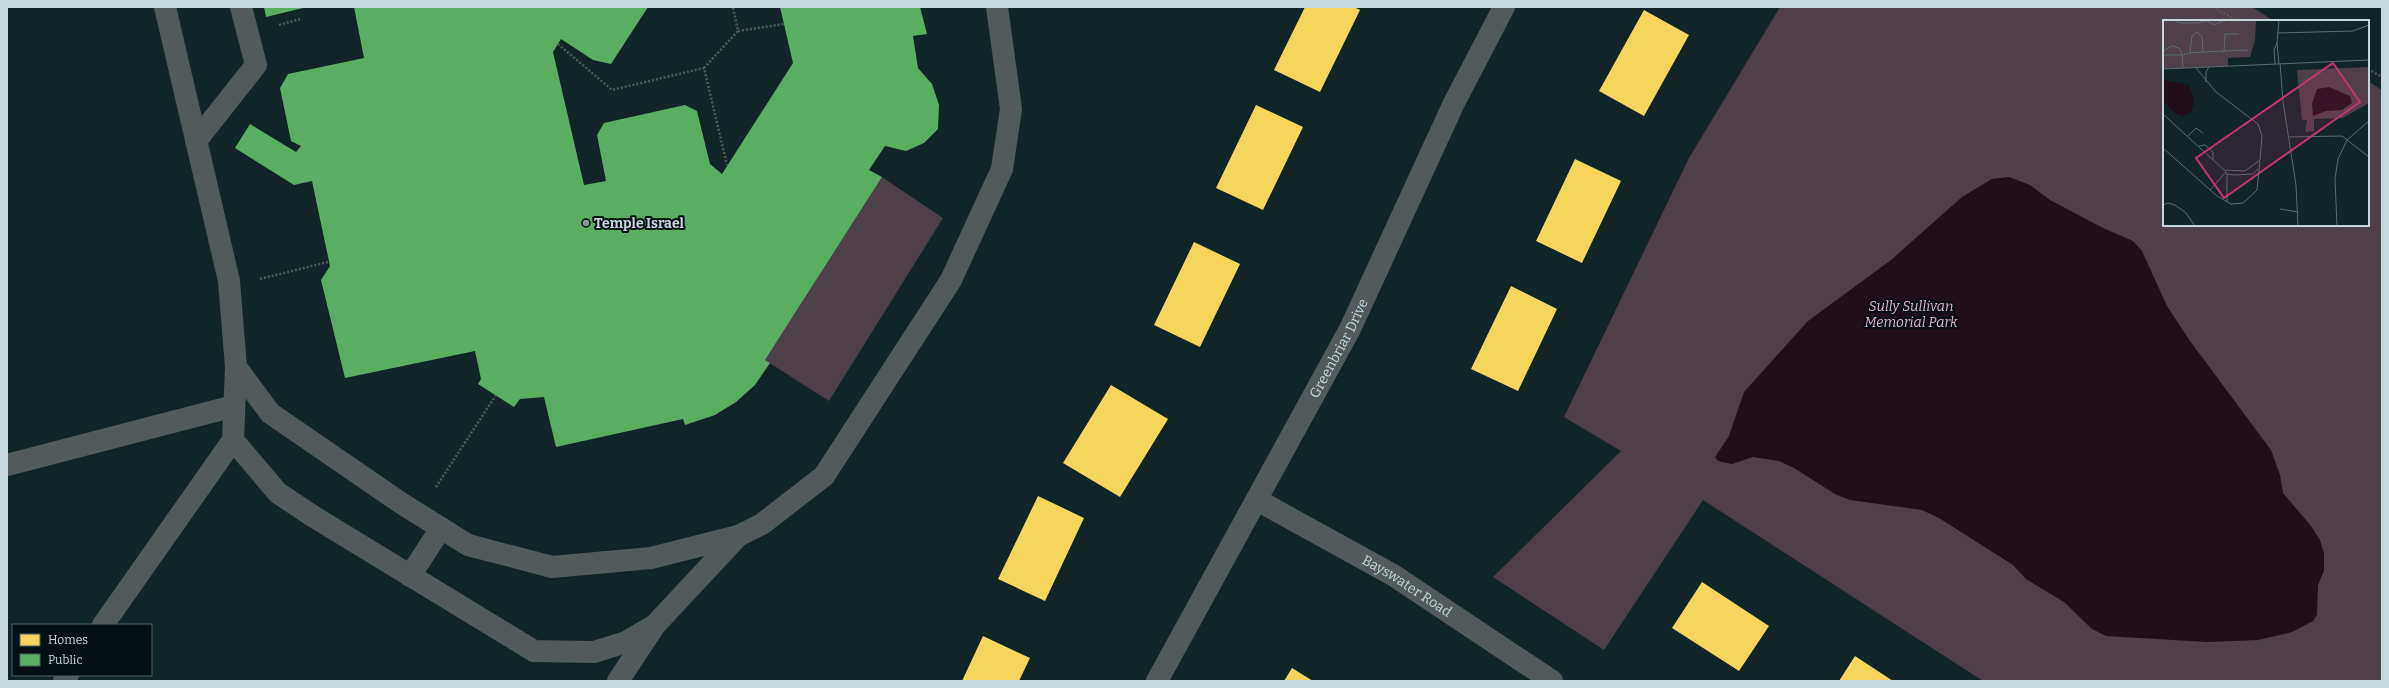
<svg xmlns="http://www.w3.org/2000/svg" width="2389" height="688" viewBox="0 0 2389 688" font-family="Bitter,serif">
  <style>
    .green { fill: #4e3f48 }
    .water { fill: #200e19 }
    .homes { fill: #f6d55c }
    .public { fill: #5aae61 }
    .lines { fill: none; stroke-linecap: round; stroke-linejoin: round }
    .path { stroke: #515a5b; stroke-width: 2.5; stroke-dasharray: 2 2; stroke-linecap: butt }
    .minor { stroke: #525a5b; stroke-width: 22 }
    .poi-dot { fill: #86989d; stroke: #041014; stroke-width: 1.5 }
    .labels { text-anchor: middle; stroke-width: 4; stroke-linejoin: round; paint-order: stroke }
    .poi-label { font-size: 14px; font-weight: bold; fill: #c5d7dc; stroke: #041014; text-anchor: start }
    .park-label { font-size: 14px; font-style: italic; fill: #e5b0cc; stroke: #041014 }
    .street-label { font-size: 14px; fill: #c5d7dc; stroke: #041014 }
    .inset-road { fill: none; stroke: #596c70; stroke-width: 1 }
    .view { fill: #c2356e; fill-opacity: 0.15; stroke: #c2356e; stroke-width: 2 }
    .inset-edge { fill: none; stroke: #c5d7dc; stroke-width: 2 }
  </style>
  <rect width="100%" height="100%" fill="#112428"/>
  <path class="green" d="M 1780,7 L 2252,7 L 2274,21 L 2164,21 L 2164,225 L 2368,225 L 2368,81 L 2382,90 L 2382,681 L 1983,681 L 1703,500 L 1604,650 L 1493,577 L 1621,451 L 1564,417 L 1689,158 Z
    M 882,177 L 943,218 L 829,401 L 765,360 Z"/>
  <path class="water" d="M 2009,177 L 2030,185 L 2050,200 L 2103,228 L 2133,241 L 2142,251 L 2167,306 L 2190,341 L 2271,450 L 2280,475 L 2283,493 L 2311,526 L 2320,540 L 2324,554 L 2324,571 L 2318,585 L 2317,615 L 2313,621 L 2292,632 L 2258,640 L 2207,642 L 2106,636 L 2092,629 L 2064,602 L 2026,579 L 2013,565 L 1939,518 L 1922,510 L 1850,500 L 1835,494 L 1794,468 L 1779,461 L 1753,457 L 1732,464 L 1718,461 L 1715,457 L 1729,436 L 1744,392 L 1808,321 L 1891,260 L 1962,197 L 1992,179 Z"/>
  <path class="homes" d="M 1305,7 L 1354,7 L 1360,10 L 1320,92 L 1274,70 Z
    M 1644,10 L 1689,35 L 1644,116 L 1599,91 Z
    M 1256,105 L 1303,127 L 1263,210 L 1216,188 Z
    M 1575,159 L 1621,181 L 1582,263 L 1536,241 Z
    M 1194,242 L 1240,264 L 1200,347 L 1154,325 Z
    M 1511,286 L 1557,309 L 1518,391 L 1471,369 Z
    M 1111,385 L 1168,419 L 1120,497 L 1063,463 Z
    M 1038,496 L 1084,518 L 1045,601 L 998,579 Z
    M 1702,582 L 1769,626 L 1739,671 L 1672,628 Z
    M 983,636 L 1030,658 L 1019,681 L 962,681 Z
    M 1855,656 L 1893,681 L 1839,681 Z
    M 1292,668 L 1313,681 L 1284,681 Z"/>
  <path class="public" d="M 264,7 L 303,7 L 303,8 L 266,17 Z
    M 354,7 L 648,7 L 611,64 L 593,60 L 561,39 L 553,52 L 584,185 L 606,181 L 597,135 L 604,123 L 685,105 L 697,111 L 710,164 L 722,174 L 793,63 L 780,7 L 920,7 L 927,34 L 913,36 L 918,68 L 932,84 L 939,105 L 938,129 L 924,143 L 906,151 L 885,146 L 869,170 L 882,177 L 765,360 L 770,363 L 755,385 L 736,402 L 715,415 L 685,425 L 683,419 L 556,447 L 544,397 L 520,399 L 514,407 L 478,384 L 481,379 L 475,351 L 345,378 L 321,280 L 330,266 L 312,181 L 294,185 L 235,148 L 250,124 L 296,152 L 301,146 L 291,141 L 280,88 L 288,74 L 364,58 Z"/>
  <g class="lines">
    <path class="path" d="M 2213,7 L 2238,21
      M 279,25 L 300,19
      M 738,31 L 784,24
      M 558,44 L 612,90 L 704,68 L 727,165
      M 704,68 L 738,31 L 733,7
      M 2368,69 L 2382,77
      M 260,279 L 328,262
      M 436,487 L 496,395"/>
    <g class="minor">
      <path d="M 165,7 L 229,281 L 236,367 L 270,413 L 401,503 L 468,545 L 552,567 L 651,558 L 738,536 L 762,524 L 824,476 L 951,280 L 1002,169 L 1011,109 L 997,7"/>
      <path d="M 196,141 L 256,65 L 241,7"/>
      <path d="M 236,367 L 233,440 L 278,493 L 311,515 L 534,651 L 594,652 L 626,642 L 655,625"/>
      <path d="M 7,465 L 234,406"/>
      <path id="s1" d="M 1257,500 L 1393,575 L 1552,681"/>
      <path d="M 410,576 L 441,528"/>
      <path d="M 103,625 L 233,440"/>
      <path d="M 64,681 L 68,675"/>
      <path d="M 618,681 L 655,625 L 738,536"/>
      <path id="s2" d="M 1157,681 L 1350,329 L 1454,103 L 1504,7"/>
    </g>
  </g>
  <circle class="poi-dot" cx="586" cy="223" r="4"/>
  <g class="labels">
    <g class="poi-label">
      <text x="594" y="228">Temple Israel</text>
    </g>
    <g class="park-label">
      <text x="1911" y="311">Sully Sullivan<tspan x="1911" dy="16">Memorial Park</tspan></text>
    </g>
    <g class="street-label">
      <text dy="5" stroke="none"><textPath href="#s2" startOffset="379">Greenbriar Drive</textPath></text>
      <text dy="5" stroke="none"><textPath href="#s1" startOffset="173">Bayswater Road</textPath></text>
    </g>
  </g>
  <g transform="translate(2163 20)">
    <rect width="206" height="206" fill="#112428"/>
    <path d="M 0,0 L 93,0 L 92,20 L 87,37 L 65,38 L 65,46 L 0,49 ZM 206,47 L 206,83 L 180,98 L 151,99 L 151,111 L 142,112 L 144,100 L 139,100 L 134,50 Z" fill="#4e3f48"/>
    <path d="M 0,60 L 26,65 L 31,80 L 30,88 L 25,95 L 18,96 L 12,93 L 0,81 ZM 166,67 L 187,76 L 189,83 L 179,90 L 163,91 L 150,96 L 149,84 L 154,69 Z" fill="#200e19"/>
    <path class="inset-road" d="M 11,0 L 17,3 L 35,3 L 44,0M 44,1 L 51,5 L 62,0M 115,13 L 190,11 L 206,5M 114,23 L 116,0M 0,31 L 9,26 L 16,28 L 19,35 L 27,33 L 29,16 L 34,12 L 39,17 L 40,32 L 85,30M 61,31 L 62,14 L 76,14M 27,33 L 40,32M 0,35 L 19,35 L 20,48M 117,43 L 120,82 L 133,165 L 135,206M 112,44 L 111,30 L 114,23 L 116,44M 0,49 L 206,40M 43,62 L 43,52 L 46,47M 0,94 L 61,150 L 82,151 L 97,140 L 99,116 L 95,104 L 53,72 L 33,48M 25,116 L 33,108 L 40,113M 125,117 L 179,116 L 206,137M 36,126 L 42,125 L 50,132 L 50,139M 0,128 L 54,176 L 68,184 L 80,183 L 94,170 L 97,141M 62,151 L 64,154 L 72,155 L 90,154 L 95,149M 64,154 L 64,182M 47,170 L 63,152M 0,185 L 5,183 L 12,185 L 23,193 L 32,206M 117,189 L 135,192M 174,206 L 172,159 L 175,139 L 184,120 L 206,101"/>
    <path class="view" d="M 170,43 L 197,82 L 61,178 L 33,138 Z"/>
    <rect width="206" height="206" class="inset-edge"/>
  </g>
  <rect width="2389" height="688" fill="none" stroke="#c5d7dc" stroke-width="16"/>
  <rect x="12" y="624" width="140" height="52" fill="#041014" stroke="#516064"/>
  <rect x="20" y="634" width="20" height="12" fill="#f6d55c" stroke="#516064"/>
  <text x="48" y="644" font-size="12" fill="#c5d7dc">Homes</text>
  <rect x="20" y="654" width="20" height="12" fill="#5aae61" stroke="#516064"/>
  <text x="48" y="664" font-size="12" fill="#c5d7dc">Public</text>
</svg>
